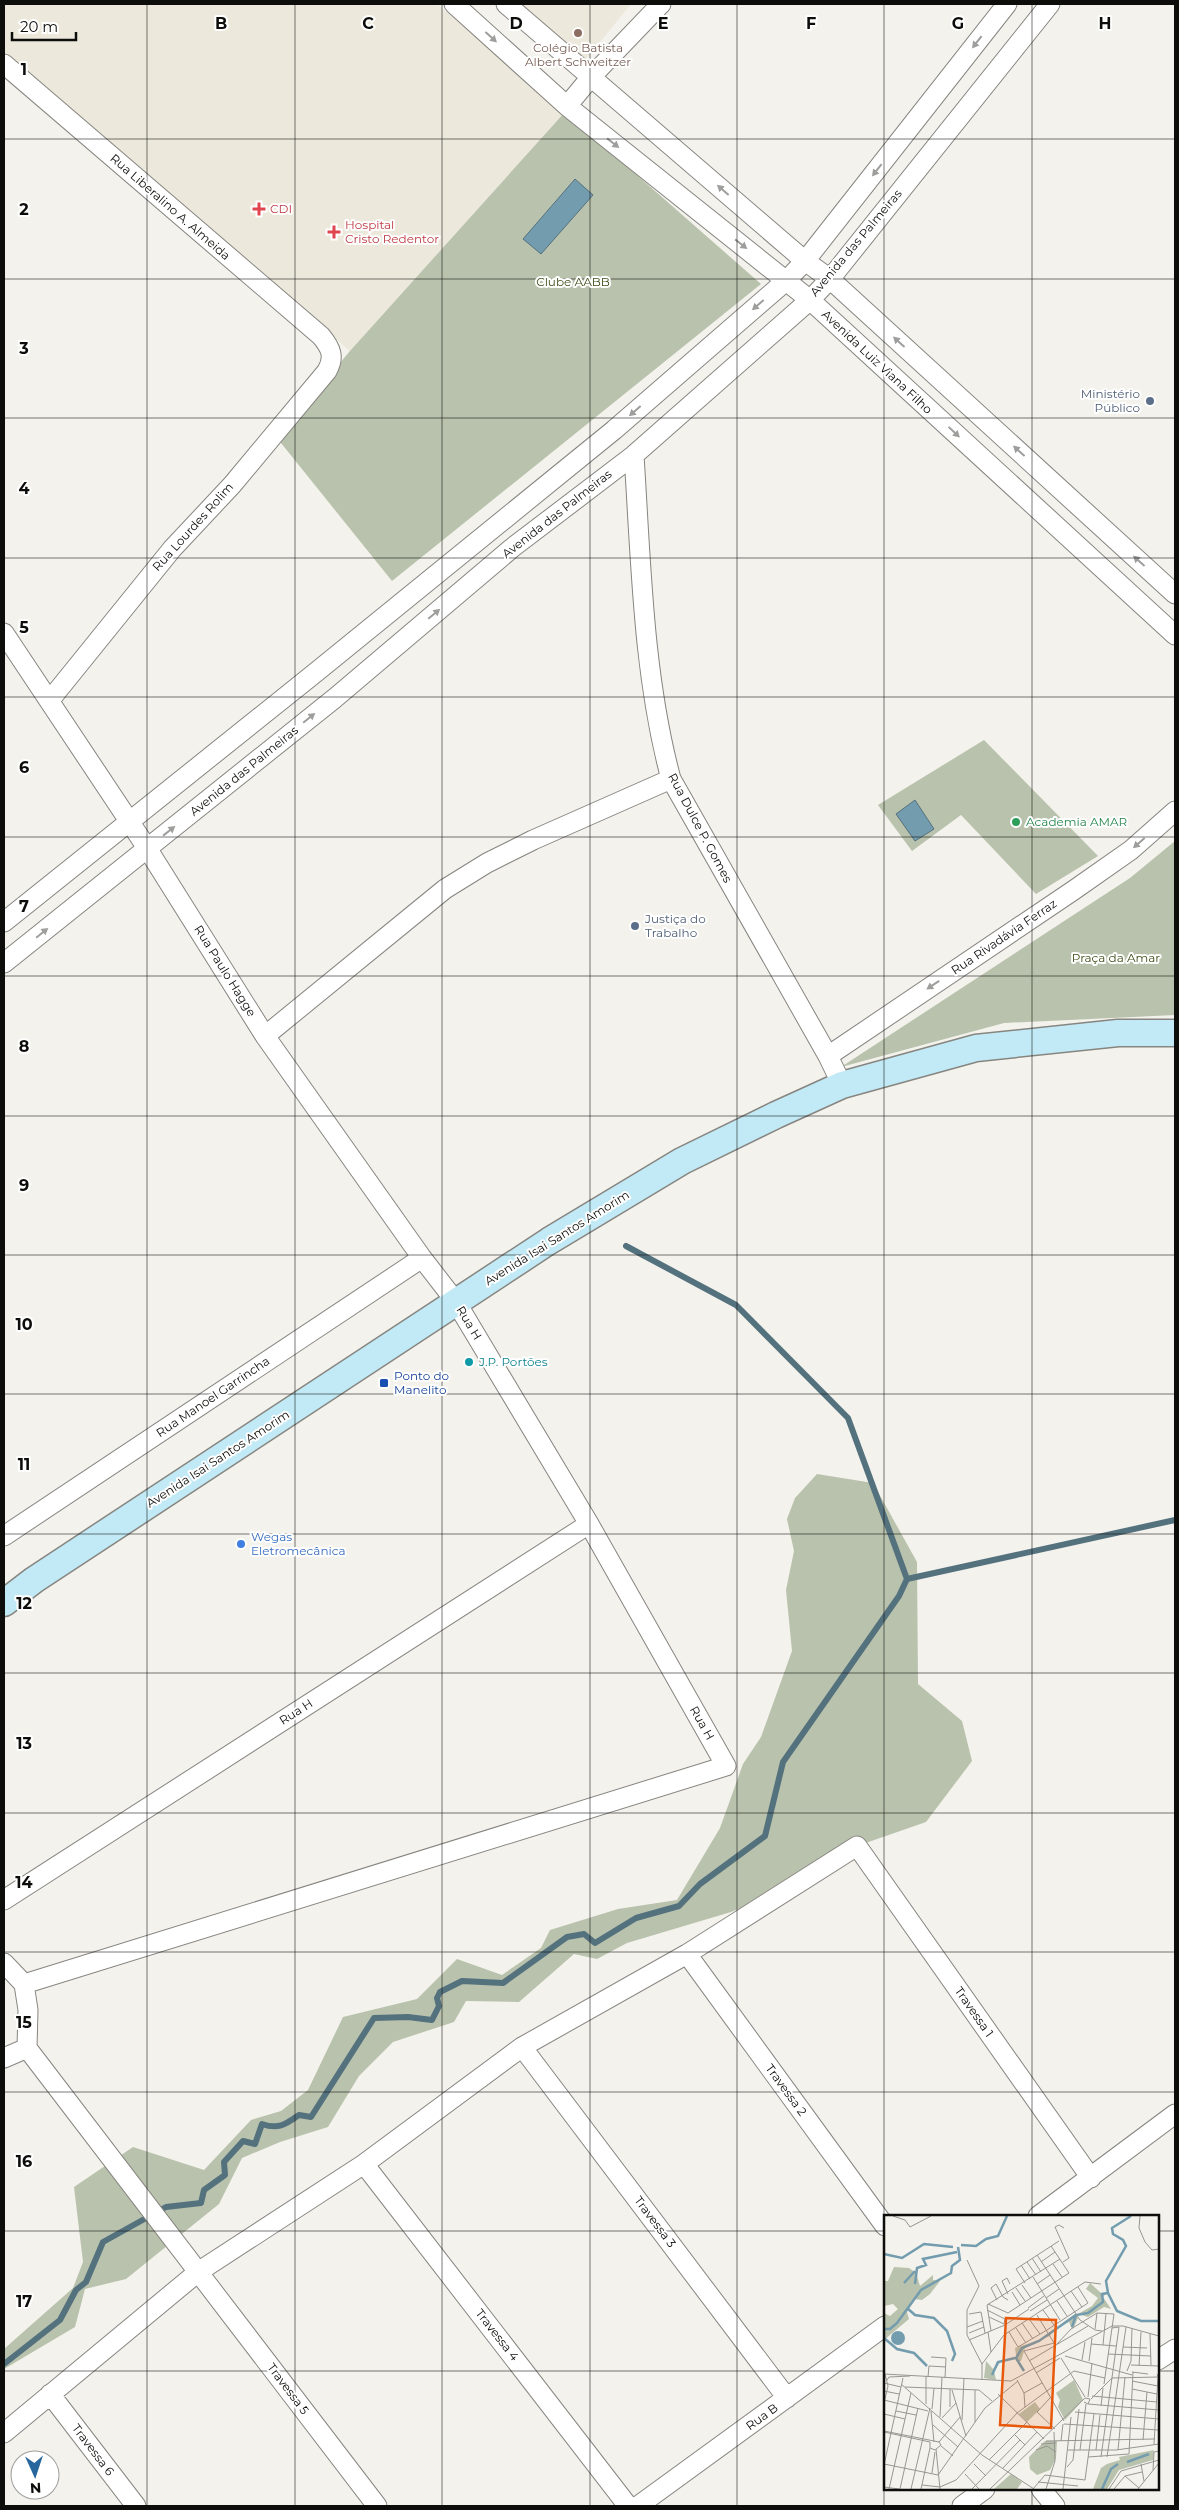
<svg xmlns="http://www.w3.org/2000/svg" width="1179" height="2510" viewBox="0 0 1179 2510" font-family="Montserrat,sans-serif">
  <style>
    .built { fill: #ece8db }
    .green { fill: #b9c2ac }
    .water { fill: #739caf; stroke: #54717e }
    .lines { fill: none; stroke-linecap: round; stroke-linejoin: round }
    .stream { stroke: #54717e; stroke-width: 6 }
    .street-casing { stroke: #878580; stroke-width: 21 }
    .secondary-casing { stroke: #878580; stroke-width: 29 }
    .street { stroke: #fff; stroke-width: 19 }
    .secondary { stroke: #c2eaf6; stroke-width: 26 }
    .oneway { fill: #9e9e9d }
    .grid { fill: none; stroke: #0d0d0b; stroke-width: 1; stroke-opacity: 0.55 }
    .education-dot { fill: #8d6e63; stroke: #fff; stroke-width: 2 }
    .health-dot { fill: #e0444e; stroke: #fff; stroke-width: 2 }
    .service-dot { fill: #5c6f8a; stroke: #fff; stroke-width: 2 }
    .leisure-dot { fill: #2e9e5b; stroke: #fff; stroke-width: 2 }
    .culture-dot { fill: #0f9aa8; stroke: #fff; stroke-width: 2 }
    .transit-dot { fill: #1a4fb4; stroke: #fff; stroke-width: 2 }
    .shop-dot { fill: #3f7fe0; stroke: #fff; stroke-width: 2 }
    .labels { text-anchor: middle; stroke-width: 4; stroke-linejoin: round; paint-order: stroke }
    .education-label { font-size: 12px; fill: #785e54; stroke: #fff }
    .street-label { font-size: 12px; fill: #0d0d0b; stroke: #fff }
    .health-label { font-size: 12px; fill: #be3a42; stroke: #fff; text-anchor: start }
    .park-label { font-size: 12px; fill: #3b4e16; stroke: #fff }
    .service-label { font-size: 12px; fill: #4e5e75; stroke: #fff; text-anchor: end }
    .leisure-label { font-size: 12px; fill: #27864d; stroke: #fff; text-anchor: start }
    .culture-label { font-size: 12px; fill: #0d838f; stroke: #fff; text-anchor: start }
    .transit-label { font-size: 12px; fill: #164399; stroke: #fff; text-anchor: start }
    .shop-label { font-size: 12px; fill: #366cbe; stroke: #fff; text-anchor: start }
    .inset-river { fill: none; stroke: #739caf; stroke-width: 2.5 }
    .inset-road { fill: none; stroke: #979692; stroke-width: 1 }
    .view { fill: #e8590c; fill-opacity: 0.15; stroke: #e8590c; stroke-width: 2.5 }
    .inset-edge { fill: none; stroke: #0d0d0b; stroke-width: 2.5 }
    .grid-label { font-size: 16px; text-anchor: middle; font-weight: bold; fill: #0d0d0b; stroke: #fff; stroke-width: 4; stroke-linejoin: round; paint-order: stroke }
  </style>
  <rect width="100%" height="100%" fill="#f3f2ec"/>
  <path class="built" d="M 4,4 L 437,4 L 565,112 L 350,351 L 4,54 Z
    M 515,4 L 631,4 L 583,63 Z"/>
  <path class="green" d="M 565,112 L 761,284 L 392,581 L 277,438 L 350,351 Z
    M 984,740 L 1098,856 L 1036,894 L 961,815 L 912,851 L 878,805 Z
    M 1175,841 L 1175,1015 L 1004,1023 L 841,1067 L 1130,878 Z
    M 817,1474 L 873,1483 L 917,1562 L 918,1684 L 962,1721 L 972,1761 L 926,1822 L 857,1846 L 837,1868 L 731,1912 L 627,1943 L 597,1959 L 574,1954 L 519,2002 L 466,2001 L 454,2022 L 393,2042 L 359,2076 L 328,2127 L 280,2142 L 242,2158 L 219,2204 L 126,2279 L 85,2289 L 75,2327 L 4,2369 L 4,2349 L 73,2288 L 83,2262 L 74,2187 L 133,2147 L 204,2170 L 251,2120 L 281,2111 L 308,2090 L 343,2017 L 417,1999 L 457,1959 L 502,1975 L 541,1948 L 550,1930 L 618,1909 L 677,1900 L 720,1828 L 743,1764 L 761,1737 L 792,1651 L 786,1590 L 794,1551 L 787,1519 L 795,1498 Z"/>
  <path class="water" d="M 575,179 L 593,195 L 541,254 L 523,239 Z
    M 915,800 L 934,829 L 915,841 L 896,814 Z"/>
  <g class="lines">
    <path class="stream" d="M 907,1579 L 1175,1520
      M 4,2364 L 60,2320 L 76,2290 L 86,2282 L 103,2242 L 166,2207 L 201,2203 L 204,2190 L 225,2175 L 224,2162 L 243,2141 L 255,2144 L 262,2124 C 279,2130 286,2124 299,2115 L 311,2117 L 374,2018 L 408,2017 L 432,2020 L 439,2006 L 437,1998 L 440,1992 L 462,1981 L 503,1983 L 567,1937 L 584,1934 L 595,1943 L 636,1918 L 679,1906 L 700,1884 L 765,1836 L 783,1762 L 899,1596 L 907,1579 L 848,1418 L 736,1305 L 626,1246"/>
    <defs>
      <path id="street" d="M 454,4 L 567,106 L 810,300 L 1175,635
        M 506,4 L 805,261 L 830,279 L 1175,594
        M 4,64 L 321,336 C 331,348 335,357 327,371 L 232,485 L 172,549 L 50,700
        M 567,106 L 591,77 L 661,4
        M 634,455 C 641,563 643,675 671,779 L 828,1056 L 842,1085
        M 4,633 L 147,848 L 265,1036 L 422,1258 L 456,1302 L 589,1524 L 726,1766 L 24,1984
        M 4,922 L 315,673 L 614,430 L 787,280 L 805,261 L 1007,4
        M 4,963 L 335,698 L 512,548 L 634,455 L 810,300 L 830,279 L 1050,4
        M 265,1036 L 445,889 L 487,863 L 533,840 L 671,779
        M 828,1056 L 1074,890 L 1131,850 L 1175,811
        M 4,1536 L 422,1258
        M 4,1900 L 589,1524
        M 687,1954 L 885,2226
        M 4,1963 L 24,1984 L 28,2010 L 27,2048 L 377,2506
        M 522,2047 L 787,2398
        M 4,2058 L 27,2048
        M 364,2164 L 628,2506
        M 1038,2216 L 1175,2114
        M 1158,2360 L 1175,2349
        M 50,2394 L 136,2506
        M 4,2433 L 198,2272 L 364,2164 L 522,2047 L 687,1954 L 857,1846 L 1091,2178
        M 1041,2489 L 1055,2506
        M 638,2506 L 885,2326
        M 962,2506 L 985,2489"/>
      <path id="secondary" d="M 4,1603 L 34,1580 L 549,1241 L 682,1161 L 776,1115 L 842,1085 L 976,1048 L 1118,1033 L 1175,1033"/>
    </defs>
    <use href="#street" class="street-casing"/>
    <use href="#secondary" class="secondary-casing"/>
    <use href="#street" class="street"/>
    <use href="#secondary" class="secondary"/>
  </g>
  <defs><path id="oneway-solid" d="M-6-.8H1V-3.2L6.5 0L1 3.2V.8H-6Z" transform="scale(1.25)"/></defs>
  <g class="oneway">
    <use href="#oneway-solid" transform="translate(491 37) rotate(42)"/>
    <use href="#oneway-solid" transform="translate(977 42) rotate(128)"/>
    <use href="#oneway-solid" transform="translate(613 143) rotate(38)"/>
    <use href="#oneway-solid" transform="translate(877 170) rotate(128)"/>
    <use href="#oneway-solid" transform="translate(723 190) rotate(-139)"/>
    <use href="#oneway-solid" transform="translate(741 244) rotate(38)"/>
    <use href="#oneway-solid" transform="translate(758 305) rotate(139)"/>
    <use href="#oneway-solid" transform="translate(899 342) rotate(-138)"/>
    <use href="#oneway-solid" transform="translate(635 411) rotate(139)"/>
    <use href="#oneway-solid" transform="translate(954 432) rotate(43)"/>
    <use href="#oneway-solid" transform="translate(1019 451) rotate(-138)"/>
    <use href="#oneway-solid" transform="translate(1139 561) rotate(-138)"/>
    <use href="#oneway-solid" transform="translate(434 614) rotate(-40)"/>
    <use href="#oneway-solid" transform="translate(309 718) rotate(-39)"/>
    <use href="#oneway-solid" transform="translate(169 831) rotate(-38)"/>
    <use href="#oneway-solid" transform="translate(1139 843) rotate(139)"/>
    <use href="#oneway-solid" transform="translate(42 933) rotate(-39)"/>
    <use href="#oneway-solid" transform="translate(933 985) rotate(146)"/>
  </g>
  <path class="grid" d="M 147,4 L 147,2506M 295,4 L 295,2506M 442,4 L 442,2506M 590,4 L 590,2506M 737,4 L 737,2506M 884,4 L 884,2506M 1032,4 L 1032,2216M 4,139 L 1175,139M 4,279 L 1175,279M 4,418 L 1175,418M 4,558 L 1175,558M 4,697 L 1175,697M 4,837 L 1175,837M 4,976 L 1175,976M 4,1116 L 1175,1116M 4,1255 L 1175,1255M 4,1394 L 1175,1394M 4,1534 L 1175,1534M 4,1673 L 1175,1673M 4,1813 L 1175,1813M 4,1952 L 1175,1952M 4,2092 L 1175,2092M 4,2231 L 885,2231M 1158,2231 L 1175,2231M 4,2371 L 885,2371M 1158,2371 L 1175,2371M 1032,2489 L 1032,2506"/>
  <circle class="education-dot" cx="578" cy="33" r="5"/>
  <g class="health-dot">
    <path d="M256.5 201.5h5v5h5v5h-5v5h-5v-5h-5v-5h5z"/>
    <path d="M331.5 224.5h5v5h5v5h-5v5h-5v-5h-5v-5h5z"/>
  </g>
  <g class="service-dot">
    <circle cx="1150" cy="401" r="5"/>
    <circle cx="635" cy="926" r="5"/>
  </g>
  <circle class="leisure-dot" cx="1016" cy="822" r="5"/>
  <circle class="culture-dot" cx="469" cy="1362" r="5"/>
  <rect class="transit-dot" x="379" y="1378" width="10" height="10" rx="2.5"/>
  <circle class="shop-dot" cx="241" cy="1544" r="5"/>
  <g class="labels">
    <g class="education-label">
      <text x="578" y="52">Colégio Batista<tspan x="578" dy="14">Albert Schweitzer</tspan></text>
    </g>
    <g class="street-label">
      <text transform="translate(170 207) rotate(41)" y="4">Rua Liberalino A. Almeida</text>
      <text transform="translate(856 243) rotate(-50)" y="4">Avenida das Palmeiras</text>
      <text transform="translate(877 362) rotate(43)" y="4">Avenida Luiz Viana Filho</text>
      <text transform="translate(557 514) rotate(-38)" y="4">Avenida das Palmeiras</text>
      <text transform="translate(193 527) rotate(-48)" y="4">Rua Lourdes Rolim</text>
      <text transform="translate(244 771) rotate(-39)" y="4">Avenida das Palmeiras</text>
      <text transform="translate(700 828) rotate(62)" y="4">Rua Dulce P. Gomes</text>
      <text transform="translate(1004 937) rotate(-34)" y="4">Rua Rivadávia Ferraz</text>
      <text transform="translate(225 971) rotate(58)" y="4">Rua Paulo Hagge</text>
      <text transform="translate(557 1238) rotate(-32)" y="4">Avenida Isai Santos Amorim</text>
      <text transform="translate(469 1323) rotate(59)" y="4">Rua H</text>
      <text transform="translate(213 1397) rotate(-34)" y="4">Rua Manoel Garrincha</text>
      <text transform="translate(218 1459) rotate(-33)" y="4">Avenida Isai Santos Amorim</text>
      <text transform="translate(296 1712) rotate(-33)" y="4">Rua H</text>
      <text transform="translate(702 1723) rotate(61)" y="4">Rua H</text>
      <text transform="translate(974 2012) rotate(55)" y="4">Travessa 1</text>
      <text transform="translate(786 2090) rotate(54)" y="4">Travessa 2</text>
      <text transform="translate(655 2222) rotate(53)" y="4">Travessa 3</text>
      <text transform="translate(497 2335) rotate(52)" y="4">Travessa 4</text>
      <text transform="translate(288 2389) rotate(53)" y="4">Travessa 5</text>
      <text transform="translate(762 2417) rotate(-36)" y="4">Rua B</text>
      <text transform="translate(93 2450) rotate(53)" y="4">Travessa 6</text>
    </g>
    <g class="health-label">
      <text x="270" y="213">CDI</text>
      <text x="345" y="229">Hospital<tspan x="345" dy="14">Cristo Redentor</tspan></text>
    </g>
    <g class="park-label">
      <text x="573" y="286">Clube AABB</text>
      <text x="1116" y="962">Praça da Amar</text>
    </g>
    <g class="service-label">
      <text x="1140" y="398">Ministério<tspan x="1140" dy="14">Público</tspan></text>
      <text x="645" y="923" text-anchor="start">Justiça do<tspan x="645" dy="14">Trabalho</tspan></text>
    </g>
    <g class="leisure-label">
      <text x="1026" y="826">Academia AMAR</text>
    </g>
    <g class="culture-label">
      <text x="479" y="1366">J.P. Portões</text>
    </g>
    <g class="transit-label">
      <text x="394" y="1380">Ponto do<tspan x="394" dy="14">Manelito</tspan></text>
    </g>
    <g class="shop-label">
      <text x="251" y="1541">Wegas<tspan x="251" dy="14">Eletromecânica</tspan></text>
    </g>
  </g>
  <g transform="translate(884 2215)">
    <rect width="275" height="275" fill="#f3f2ec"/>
    <path d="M 10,52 L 25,53 L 32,58 L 36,71 L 49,60 L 49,65 L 56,66 L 46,79 L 38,85 L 31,84 L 23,97 L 25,104 L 0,125 L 0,98 L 6,101 L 14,94 L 9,89 L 0,91 L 0,66 L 4,66 ZM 206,68 L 217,78 L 223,77 L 219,82 L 227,94 L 220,92 L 204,102 L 194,99 L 208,91 L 214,83 L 202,74 ZM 191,99 L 194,103 L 190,112 L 188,114 L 185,107 L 180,109 L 169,115 L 166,121 L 142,130 L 137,146 L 133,147 L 131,133 L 155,125 ZM 118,145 L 110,156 L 112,165 L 100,163 L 102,146 L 109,154 ZM 190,165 L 199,185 L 181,205 L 174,192 L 176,185 L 172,178 ZM 151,187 L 156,194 L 143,207 L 135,199 ZM 161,226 L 173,226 L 172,243 L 166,255 L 153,260 L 146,254 L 145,242 ZM 270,235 L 269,245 L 235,255 L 223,274 L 209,274 L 217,253 L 223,249 L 236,245 L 235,242 ZM 127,259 L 138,267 L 133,274 L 110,274 Z" fill="#b9c2ac"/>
    <path d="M7 123a7 7 0 1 1 14 0a7 7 0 1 1-14 0Z" fill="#739caf"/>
    <path class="inset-river" d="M 247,1 L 228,13 L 229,19 L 239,25 L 242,31 L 222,66 L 224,78 L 233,96 L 257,106 L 275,106M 77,30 L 92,31 L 102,24 L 114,21 L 123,1M 0,39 L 18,43 L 40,29 L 69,32M 20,68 L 31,56M 31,69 L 33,53 L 42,50 L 39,44 L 73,37M 23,93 L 31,100 L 50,103 L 63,116 L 71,139 L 68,146M 188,112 L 192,100 L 204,98 L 219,87 L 218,79 L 224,78M 0,114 L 6,114 L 13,108 L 37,75 L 67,58 L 68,51 L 76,45 L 74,32M 0,123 L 13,134 L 30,138 L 43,151M 140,156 L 132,143 L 138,133 L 155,126 L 192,100M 108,160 L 114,147 L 131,143M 243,247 L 265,239M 218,274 L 227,254 L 234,249"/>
    <path class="inset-road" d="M 9,1 L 21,5 L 26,12 L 47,1M 256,1 L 255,13 L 261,27 L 268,35 L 275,34M 153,40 L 196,105 L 211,115 L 218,116M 148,43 L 157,57M 83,45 L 95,71 L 83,95 L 83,120 L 98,149M 143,47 L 152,60M 157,47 L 171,37M 179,47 L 185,43 L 171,12 L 175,10 L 180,13M 169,49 L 178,62M 137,50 L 146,64M 149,62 L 176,105M 141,68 L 132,54 L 175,26M 153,69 L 166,60M 138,70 L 147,83M 132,73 L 141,86M 187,76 L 198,92M 128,77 L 136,90M 124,79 L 118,66 L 123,63 L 126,69M 162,83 L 175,74M 113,85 L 107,73 L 112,69 L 119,82 L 124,85M 173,86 L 183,101M 104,89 L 124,98M 144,93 L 160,81M 103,95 L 121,104 L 120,109M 159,95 L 170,110M 146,96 L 163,85M 124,98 L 185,58 L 167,31M 213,98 L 230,99 L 220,169M 85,99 L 97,97 L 101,118M 153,100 L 170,128M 105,102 L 120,109M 145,104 L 156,119M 138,108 L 149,124M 83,112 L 99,106M 132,113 L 142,128M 211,114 L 213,98M 107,116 L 103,90 L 176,44M 104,117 L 107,137M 125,117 L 134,132 L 163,115 L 204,88 L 194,72M 85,118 L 100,112M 266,119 L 267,150M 85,125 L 121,110 L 145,94M 170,128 L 140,136 L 180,206M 173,129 L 187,114 L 213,98M 207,129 L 232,131M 219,130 L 222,98M 239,132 L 263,133M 224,139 L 267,141M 181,141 L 248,160M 47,142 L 62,143 L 61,163M 177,143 L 201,182M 198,145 L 201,127M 145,146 L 204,111M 205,146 L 208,123M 247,150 L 275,151M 255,151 L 257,117M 190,156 L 221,163M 243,156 L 247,146 L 248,113M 248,157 L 264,159M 152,158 L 176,143M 0,159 L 127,166 L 228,111 L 239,111 L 275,121M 44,162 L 45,151 L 62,152M 3,165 L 5,162 L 26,161M 98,165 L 98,149 L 120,120 L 201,67 L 217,69M 133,165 L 140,178 L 141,192M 248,166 L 274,171M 0,168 L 17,172M 17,169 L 98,240 L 150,274M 21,172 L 95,175 L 108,186M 248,174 L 273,179M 68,175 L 82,221M 0,176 L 15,179M 140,178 L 158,168M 114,179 L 160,224M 208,181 L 273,187M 204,182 L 208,148M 166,183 L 153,197 L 171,214M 207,184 L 228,163 L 274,162 L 273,159M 0,185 L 44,196M 0,188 L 4,171 L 1,159M 42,189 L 42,161M 204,189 L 275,195M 217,191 L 219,173M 66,192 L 66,174M 48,194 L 50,173M 12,196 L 32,200M 47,196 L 50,227M 191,197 L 275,204M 0,199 L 21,204M 56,202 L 58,162M 58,203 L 72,188M 78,205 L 80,163M 91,207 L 91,175M 180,209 L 275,215M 49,210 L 74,232M 0,216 L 55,227 L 57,230 L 51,235 L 46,233 L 46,227 L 0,217M 130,219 L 141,230M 259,225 L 263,177M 162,226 L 271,224M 177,226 L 179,209M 55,227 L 76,202M 157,229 L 172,228M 270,229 L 274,162M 57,231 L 69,241M 52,234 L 56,274M 152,235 L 163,231 L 172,237M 184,235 L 232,235 L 275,229M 196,235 L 202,189M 212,235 L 216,200M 234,235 L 241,162M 204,242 L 245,239 L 249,157M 217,242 L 235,112 L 228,113M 223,242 L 242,112M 105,245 L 143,207M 0,249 L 54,260 L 101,193 L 134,166M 90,249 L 102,261M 257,249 L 260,266M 0,250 L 19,163M 183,252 L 189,245 L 195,194M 119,253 L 153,217M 269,255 L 270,237 L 275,236M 48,258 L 51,237M 81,259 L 95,274M 241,261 L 255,273M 241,261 L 258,257M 154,267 L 194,271M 38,270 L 56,272 L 72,265 L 133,198 L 190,156M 0,272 L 15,274M 5,274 L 27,178M 16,274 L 34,193M 27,274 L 46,193M 37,274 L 46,233M 88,274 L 136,225M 106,274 L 201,183 L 206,184 L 204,189 L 200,187M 149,274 L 161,260 L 201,265 L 210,199M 162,274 L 171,246 L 170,217M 179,274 L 187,202M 225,274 L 237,256 L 275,245M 230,274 L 241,261M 254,274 L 275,248"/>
    <path class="view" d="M 122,103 L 172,105 L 167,213 L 116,210 Z"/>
    <rect width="275" height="275" class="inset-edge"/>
  </g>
  <g class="grid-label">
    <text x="221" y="29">B</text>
    <text x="368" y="29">C</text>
    <text x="516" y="29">D</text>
    <text x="663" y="29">E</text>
    <text x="811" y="29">F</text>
    <text x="958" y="29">G</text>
    <text x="1105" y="29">H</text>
    <text x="24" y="75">1</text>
    <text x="24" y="215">2</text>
    <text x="24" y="354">3</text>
    <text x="24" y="494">4</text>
    <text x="24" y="633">5</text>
    <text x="24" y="773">6</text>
    <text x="24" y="912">7</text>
    <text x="24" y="1052">8</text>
    <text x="24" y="1191">9</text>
    <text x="24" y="1330">10</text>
    <text x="24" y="1470">11</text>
    <text x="24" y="1609">12</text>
    <text x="24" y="1749">13</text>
    <text x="24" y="1888">14</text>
    <text x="24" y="2028">15</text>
    <text x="24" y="2167">16</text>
    <text x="24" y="2307">17</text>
  </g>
  <rect width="1179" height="2510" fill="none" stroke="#0d0d0b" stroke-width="10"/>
  <g transform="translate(35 2475) rotate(177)"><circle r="24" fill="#ffffff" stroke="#9e9e9d"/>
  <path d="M0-4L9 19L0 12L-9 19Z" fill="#28679d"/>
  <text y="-8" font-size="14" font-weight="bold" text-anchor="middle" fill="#0d0d0b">N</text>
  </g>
  <path d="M12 32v8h64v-8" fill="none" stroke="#0d0d0b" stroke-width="2.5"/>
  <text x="20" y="32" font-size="15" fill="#0d0d0b" stroke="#ffffff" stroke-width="4" paint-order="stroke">20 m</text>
</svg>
